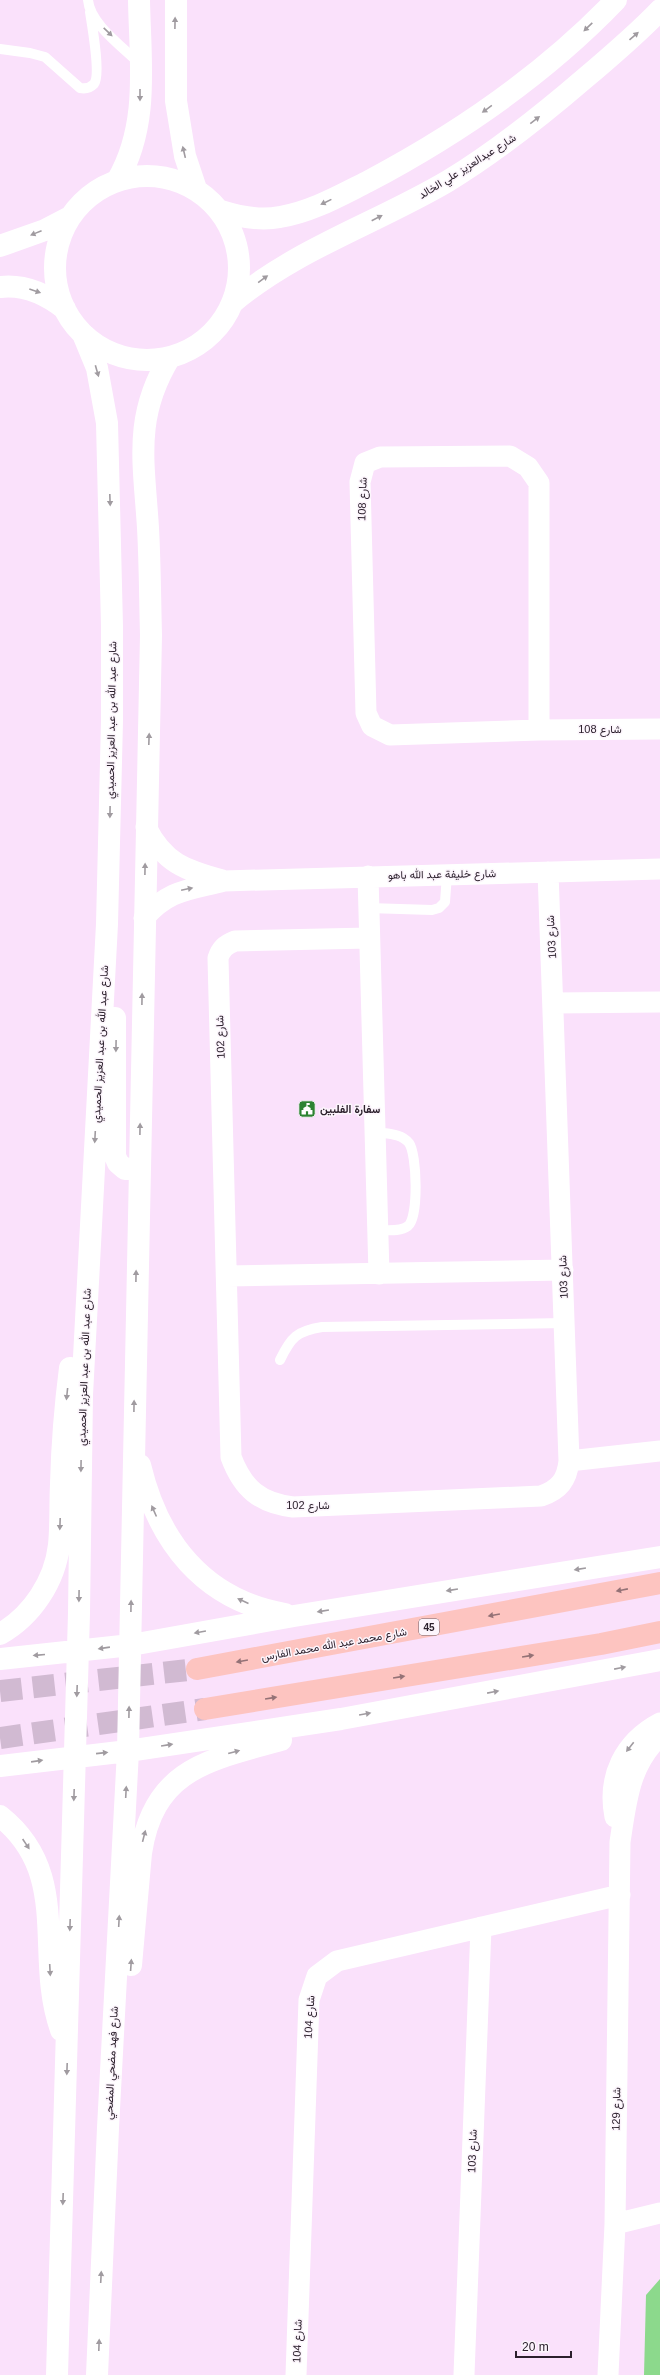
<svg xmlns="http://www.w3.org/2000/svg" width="660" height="2375" viewBox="0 0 660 2375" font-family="Helvetica,Vazirmatn,sans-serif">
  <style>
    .green { fill: #8cd98c }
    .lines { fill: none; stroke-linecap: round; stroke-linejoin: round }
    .primary-tunnel { stroke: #d1bad2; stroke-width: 22; stroke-dasharray: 22 11; stroke-linecap: butt }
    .service { stroke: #fff; stroke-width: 10 }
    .minor { stroke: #fff; stroke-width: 21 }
    .tertiary { stroke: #fff; stroke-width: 22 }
    .primary { stroke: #fdc4c0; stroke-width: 22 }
    .oneway { fill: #a09ba0 }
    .oneway2 { fill: #947276 }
    .labels { text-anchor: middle; stroke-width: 3; stroke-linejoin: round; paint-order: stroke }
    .shield { fill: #fcf5fc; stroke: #6a606a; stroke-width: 1 }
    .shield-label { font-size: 10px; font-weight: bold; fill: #2b202c }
    .street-label { font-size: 11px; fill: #2b202c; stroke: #fcf5fc }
    .poi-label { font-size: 11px; font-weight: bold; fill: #2b202c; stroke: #fcf5fc; text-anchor: start }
  </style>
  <rect width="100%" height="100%" fill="#fae1fb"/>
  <path class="green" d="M 660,2279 L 660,2375 L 644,2375 L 646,2295 Z"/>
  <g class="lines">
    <path class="primary-tunnel" d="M 0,1691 L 197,1669
      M 0,1738 L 205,1709"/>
    <path class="service" d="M 88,0 C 90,24 123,47 140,64
      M 0,49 L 30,53 L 45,57 L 80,88 C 85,89 90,88 94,84 C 101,75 92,25 90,12
      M 368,908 L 432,910 L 439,908 L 445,902 L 447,874
      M 375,1132 C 387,1134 401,1133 409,1143 C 417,1154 419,1217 408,1226 C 400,1232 388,1230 378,1230
      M 280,1360 C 291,1337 297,1331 322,1327 L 565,1323"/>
    <path class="minor" d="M 539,730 L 539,483 L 528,467 L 510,456 L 380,457 L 365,463 L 360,482 L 366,713 L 372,726 L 390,735 L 539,730 L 660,729
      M 146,827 C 164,863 185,870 222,880
      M 368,876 L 379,1274
      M 144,918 C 169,889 190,890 224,881 L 660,869
      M 369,938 L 235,941 C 225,945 221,949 218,958 L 231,1457 C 243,1489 260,1503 293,1507 L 541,1496 C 559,1490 567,1480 569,1461 L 548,872
      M 554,1003 L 660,1002
      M 228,1276 L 563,1270
      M 569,1461 L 660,1451
      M 615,1817 C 607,1777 624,1742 660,1723
      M 615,2224 L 660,2213
      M 296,2375 L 309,2000 L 317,1976 L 337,1961 L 620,1895
      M 464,2375 L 481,1927
      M 608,2375 L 615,2224 L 620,1842 C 626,1803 629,1764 660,1736"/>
    <path class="tertiary" d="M 176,0 L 176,101 L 185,156 L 196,189
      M55 268a92 92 0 1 1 184 0a92 92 0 1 1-184 0Z
      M 117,181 C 150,125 140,61 139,0
      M 221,211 C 240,217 260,221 280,217 C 311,212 339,196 367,182 C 458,134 545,74 616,0
      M 0,246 L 45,230 L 70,217
      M 0,287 C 25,284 46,294 65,309
      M 232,303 C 296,249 377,223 448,181 C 497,151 541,116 584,79 C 610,57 636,35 660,10
      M 115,1018 L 115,1156 L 118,1163 L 125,1169 L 139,1168
      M 140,1465 C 158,1541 203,1600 285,1614
      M 0,1634 C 32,1616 55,1581 59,1545 C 61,1525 60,1505 61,1484 C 62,1445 65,1407 70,1368
      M 0,1659 L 131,1645 L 294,1616 L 660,1557
      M 0,1766 L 128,1751 L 341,1719 L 660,1660
      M 0,1816 C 73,1874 34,1954 61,2030
      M 131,1965 L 141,1853 C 154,1768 210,1760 281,1740
      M 57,2375 L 79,1613 L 82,1395 L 107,924 L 112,721 L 112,626 L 107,423 L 97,368 L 83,334
      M 97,2375 L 108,2128 L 128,1751 L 151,635 C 150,599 150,564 148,528 C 144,462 133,417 170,357"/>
    <path class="primary" d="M 197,1669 L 660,1583
      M 205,1709 L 601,1644 L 660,1632"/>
  </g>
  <defs><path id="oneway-solid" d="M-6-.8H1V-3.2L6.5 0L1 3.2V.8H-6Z"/></defs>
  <g class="oneway">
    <use href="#oneway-solid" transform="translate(175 23) rotate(-89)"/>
    <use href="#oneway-solid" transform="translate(588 27) rotate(136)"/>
    <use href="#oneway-solid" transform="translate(108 32) rotate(44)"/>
    <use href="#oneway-solid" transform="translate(634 36) rotate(-41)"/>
    <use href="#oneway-solid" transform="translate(140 95) rotate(90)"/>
    <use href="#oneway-solid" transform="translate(487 109) rotate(144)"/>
    <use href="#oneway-solid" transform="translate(535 120) rotate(-38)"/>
    <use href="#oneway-solid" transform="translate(184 152) rotate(-103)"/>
    <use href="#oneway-solid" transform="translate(326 202) rotate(154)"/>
    <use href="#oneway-solid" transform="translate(377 218) rotate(-27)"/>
    <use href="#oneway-solid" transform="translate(36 233) rotate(158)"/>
    <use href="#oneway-solid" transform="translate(263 279) rotate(-36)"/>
    <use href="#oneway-solid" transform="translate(35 291) rotate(19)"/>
    <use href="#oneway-solid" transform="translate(97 371) rotate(74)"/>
    <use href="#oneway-solid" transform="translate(110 500) rotate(88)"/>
    <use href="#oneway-solid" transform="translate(149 739) rotate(-88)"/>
    <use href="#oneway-solid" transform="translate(110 812) rotate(91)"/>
    <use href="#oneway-solid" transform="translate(145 869) rotate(-89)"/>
    <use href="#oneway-solid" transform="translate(187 889) rotate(-12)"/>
    <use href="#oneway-solid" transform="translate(142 999) rotate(-89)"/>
    <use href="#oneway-solid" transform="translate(116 1046) rotate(91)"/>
    <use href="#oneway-solid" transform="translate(140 1129) rotate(-89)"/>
    <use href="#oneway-solid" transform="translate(95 1137) rotate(93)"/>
    <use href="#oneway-solid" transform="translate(136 1276) rotate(-89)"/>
    <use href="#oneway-solid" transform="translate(67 1394) rotate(96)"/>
    <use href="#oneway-solid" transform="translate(134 1406) rotate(-89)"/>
    <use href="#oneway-solid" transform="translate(81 1466) rotate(91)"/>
    <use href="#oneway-solid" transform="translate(154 1511) rotate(-114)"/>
    <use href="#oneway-solid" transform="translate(60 1524) rotate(92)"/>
    <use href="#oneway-solid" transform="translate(580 1569) rotate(171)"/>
    <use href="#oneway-solid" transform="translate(452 1590) rotate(171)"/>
    <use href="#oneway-solid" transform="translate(79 1596) rotate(91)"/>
    <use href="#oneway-solid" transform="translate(243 1601) rotate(-156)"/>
    <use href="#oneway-solid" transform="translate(131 1606) rotate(-89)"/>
    <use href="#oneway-solid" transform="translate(323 1611) rotate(171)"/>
    <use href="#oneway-solid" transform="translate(200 1632) rotate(170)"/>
    <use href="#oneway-solid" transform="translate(104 1648) rotate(172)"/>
    <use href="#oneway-solid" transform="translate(39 1655) rotate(175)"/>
    <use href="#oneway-solid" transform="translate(620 1668) rotate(-11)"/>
    <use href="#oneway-solid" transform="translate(77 1691) rotate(92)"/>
    <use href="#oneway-solid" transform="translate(493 1692) rotate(-11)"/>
    <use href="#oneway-solid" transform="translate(129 1712) rotate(-89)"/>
    <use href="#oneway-solid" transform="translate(365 1714) rotate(-10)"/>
    <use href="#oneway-solid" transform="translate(167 1745) rotate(-9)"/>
    <use href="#oneway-solid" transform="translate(630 1747) rotate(128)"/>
    <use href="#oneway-solid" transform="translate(234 1752) rotate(-15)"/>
    <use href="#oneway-solid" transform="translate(102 1753) rotate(-6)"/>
    <use href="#oneway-solid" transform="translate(37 1761) rotate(-8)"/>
    <use href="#oneway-solid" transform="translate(126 1792) rotate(-87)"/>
    <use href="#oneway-solid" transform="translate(74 1795) rotate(92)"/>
    <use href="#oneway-solid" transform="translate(144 1836) rotate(-76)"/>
    <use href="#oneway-solid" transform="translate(26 1844) rotate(56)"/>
    <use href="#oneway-solid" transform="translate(119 1921) rotate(-87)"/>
    <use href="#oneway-solid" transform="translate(70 1925) rotate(92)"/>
    <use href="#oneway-solid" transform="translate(131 1965) rotate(-86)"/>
    <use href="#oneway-solid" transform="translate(50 1970) rotate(87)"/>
    <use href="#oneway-solid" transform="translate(67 2069) rotate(92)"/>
    <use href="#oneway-solid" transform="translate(63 2199) rotate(92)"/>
    <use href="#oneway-solid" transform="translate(101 2277) rotate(-87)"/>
    <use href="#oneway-solid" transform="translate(99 2345) rotate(-88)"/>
  </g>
  <g class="oneway2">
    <use href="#oneway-solid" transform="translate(622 1590) rotate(169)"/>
    <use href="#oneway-solid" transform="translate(494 1615) rotate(170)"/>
    <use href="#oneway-solid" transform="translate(528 1656) rotate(-9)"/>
    <use href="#oneway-solid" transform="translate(242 1661) rotate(170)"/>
    <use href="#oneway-solid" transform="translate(399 1677) rotate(-9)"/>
    <use href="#oneway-solid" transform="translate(271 1698) rotate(-9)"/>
  </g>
  <defs>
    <symbol id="civic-square" viewBox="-11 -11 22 22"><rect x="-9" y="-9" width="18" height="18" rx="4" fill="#2c8332" stroke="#fcf5fc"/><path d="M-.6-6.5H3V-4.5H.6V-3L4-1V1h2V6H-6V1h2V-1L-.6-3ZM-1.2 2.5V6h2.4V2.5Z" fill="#fff"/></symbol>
  </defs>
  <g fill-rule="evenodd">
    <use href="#civic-square" x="297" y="1099" width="20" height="20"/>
  </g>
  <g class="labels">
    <rect class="shield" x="419" y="1619" width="20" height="16" rx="3"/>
    <g class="shield-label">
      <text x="429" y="1631">45</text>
    </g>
    <g class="street-label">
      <text transform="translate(467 166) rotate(-32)" y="4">شارع عبدالعزيز علي الخالد</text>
      <text transform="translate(362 499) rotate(-88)" y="4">شارع 108</text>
      <text transform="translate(111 720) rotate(-89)" y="4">شارع عبد الله بن عبد العزيز الحميدي</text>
      <text x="600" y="733">شارع 108</text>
      <text transform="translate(442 874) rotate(-1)" y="4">شارع خليفة عبد الله باهو</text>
      <text transform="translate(551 937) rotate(-93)" y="4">شارع 103</text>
      <text transform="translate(220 1037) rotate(-92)" y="4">شارع 102</text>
      <text transform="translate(100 1044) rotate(-87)" y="4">شارع عبد الله بن عبد العزيز الحميدي</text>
      <text transform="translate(563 1277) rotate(-92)" y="4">شارع 103</text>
      <text transform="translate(84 1367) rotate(-88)" y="4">شارع عبد الله بن عبد العزيز الحميدي</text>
      <text x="308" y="1509">شارع 102</text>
      <text transform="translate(334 1644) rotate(-10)" y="4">شارع محمد عبد الله محمد الفارس</text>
      <text transform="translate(309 2017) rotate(-86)" y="4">شارع 104</text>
      <text transform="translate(111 2063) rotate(-87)" y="4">شارع فهد مضحي المضحي</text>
      <text transform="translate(616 2109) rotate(-89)" y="4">شارع 129</text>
      <text transform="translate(472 2151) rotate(-88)" y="4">شارع 103</text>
      <text transform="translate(297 2341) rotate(-88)" y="4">شارع 104</text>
    </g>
    <g class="poi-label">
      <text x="320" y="1113">سفارة الفلبين</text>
    </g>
  </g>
  <path d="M516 2351v6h55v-6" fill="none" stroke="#2b202c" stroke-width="2"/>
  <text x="522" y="2351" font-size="12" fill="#2b202c" stroke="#fcf5fc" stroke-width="3" paint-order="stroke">20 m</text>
</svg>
